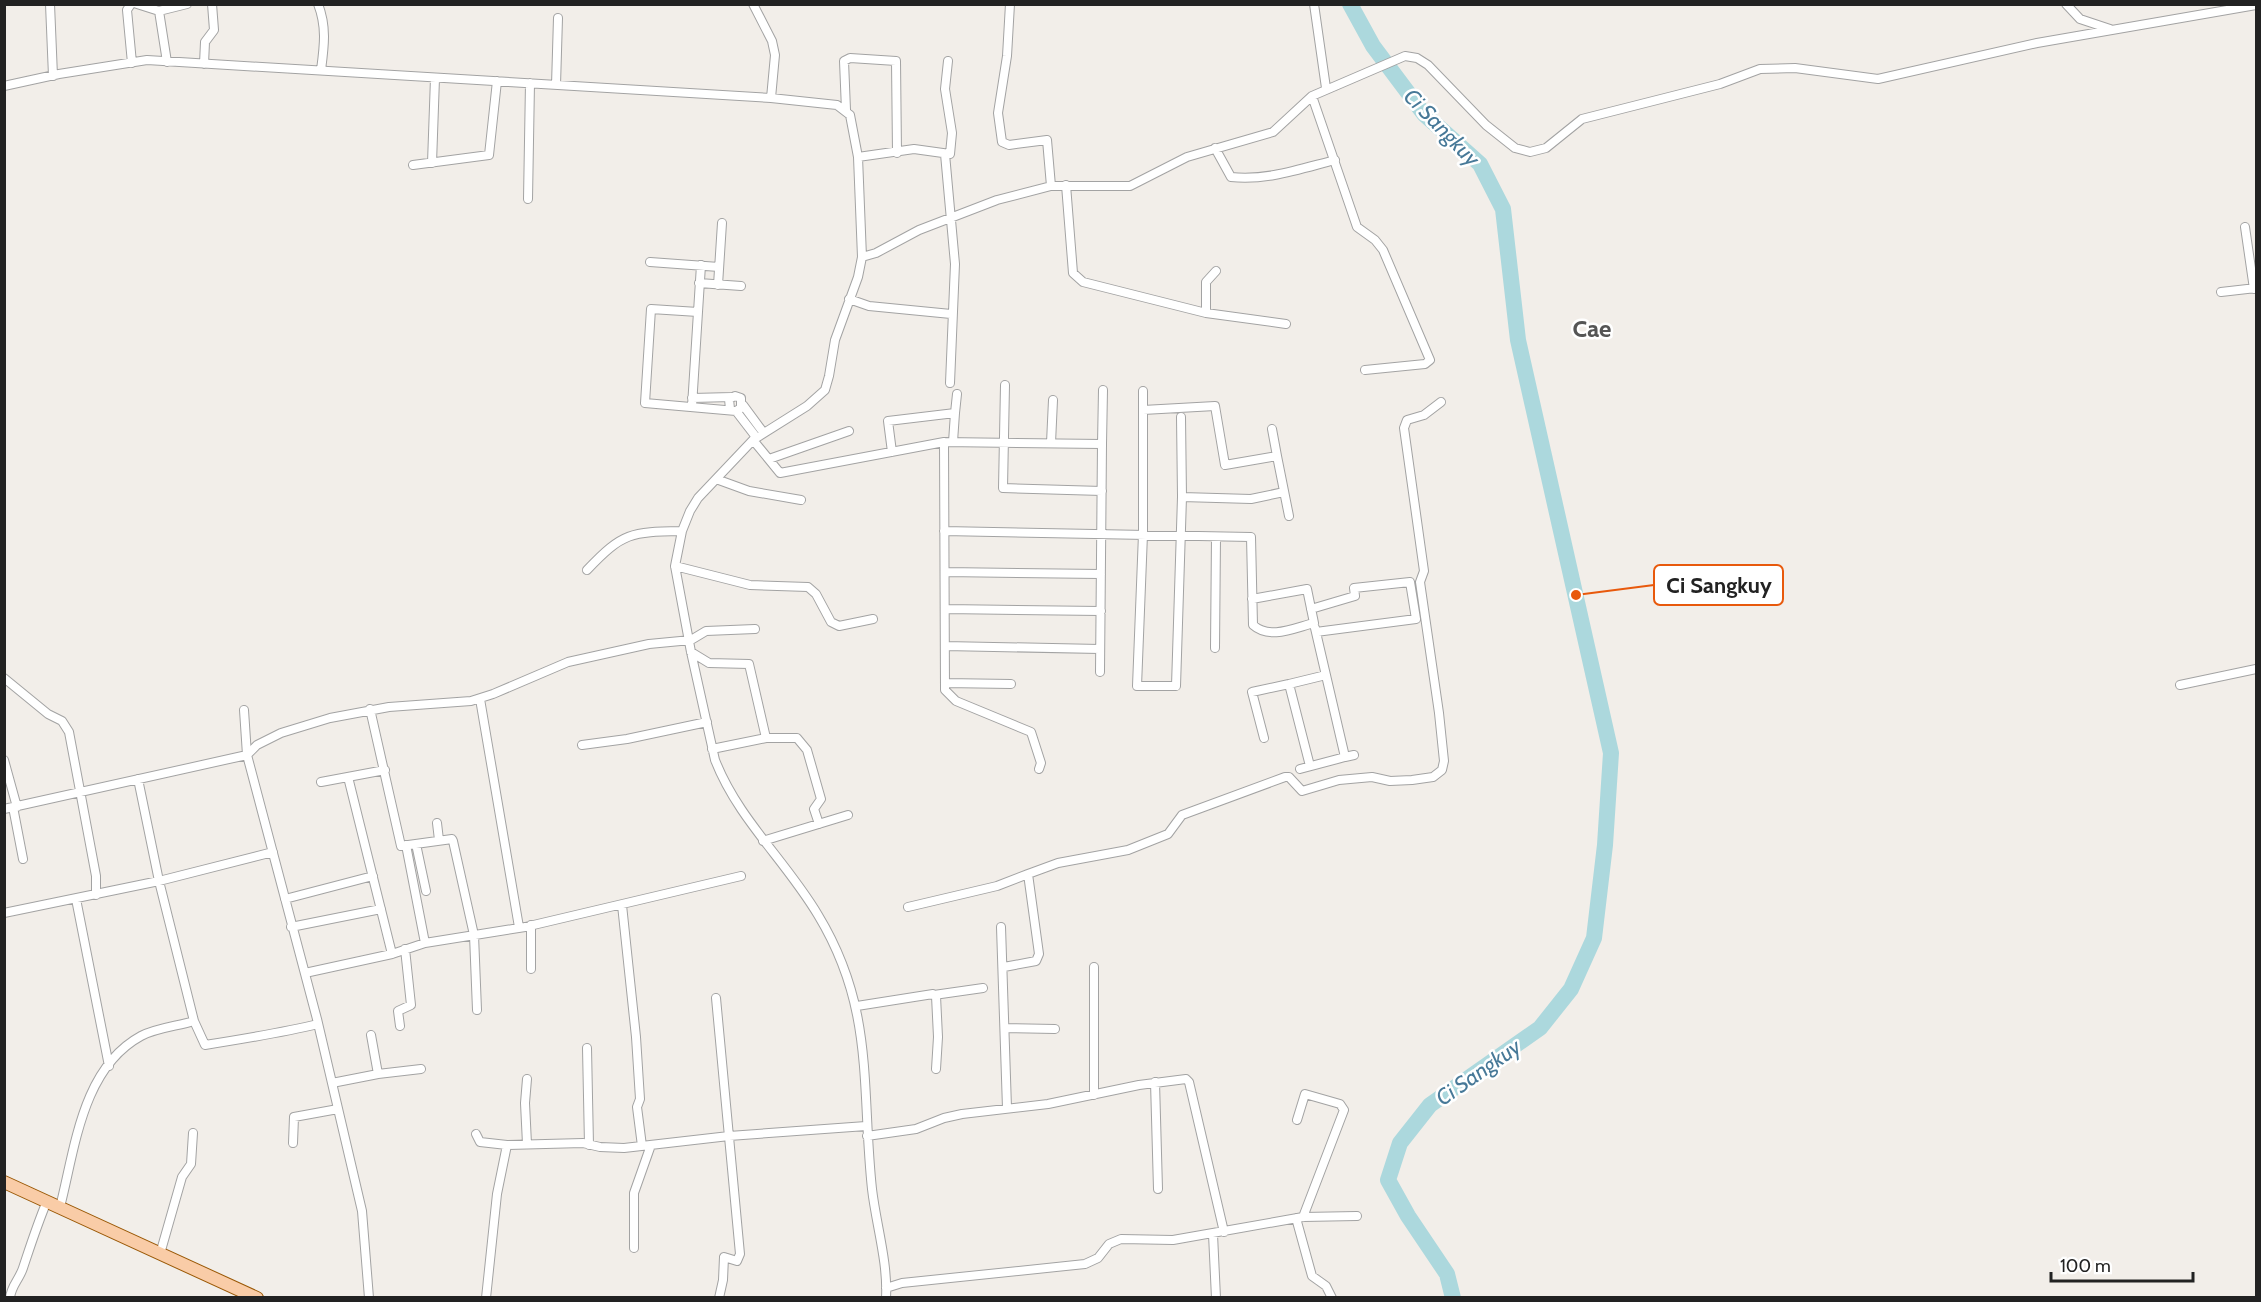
<svg xmlns="http://www.w3.org/2000/svg" width="2261" height="1302" viewBox="0 0 2261 1302" font-family="Cabin,sans-serif">
  <style>
    .lines { fill: none; stroke-linecap: round; stroke-linejoin: round }
    .river { stroke: #acd8dd; stroke-width: 16 }
    .street-casing { stroke: #a3a3a3; stroke-width: 10 }
    .primary-casing { stroke: #9a5805; stroke-width: 14 }
    .street { stroke: #fff; stroke-width: 8 }
    .primary { stroke: #f9cca7; stroke-width: 12 }
    .labels { text-anchor: middle; stroke-width: 5; stroke-linejoin: round; paint-order: stroke }
    .water-label { font-size: 22px; font-style: italic; fill: #477998; stroke: #fff }
    .quarter-label { font-size: 24px; font-weight: bold; fill: #555; stroke: #fff }
    .leader { fill: none; stroke: #e8590c; stroke-width: 2 }
    .callout-dot { fill: #e8590c; stroke: #fff; stroke-width: 2 }
    .callout { fill: #fff; stroke: #e8590c; stroke-width: 2 }
    .callout-label { font-size: 22px; text-anchor: middle; font-weight: bold; fill: #222 }
  </style>
  <rect width="100%" height="100%" fill="#f2eee9"/>
  <g class="lines">
    <path class="river" d="M 1350,4 L 1373,46 L 1424,114 L 1480,164 L 1503,209 L 1518,340 L 1611,753 L 1605,845 L 1594,938 L 1571,989 L 1540,1028 L 1430,1105 L 1400,1143 L 1388,1180 L 1408,1216 L 1447,1274 L 1453,1298"/>
    <defs>
      <path id="street" d="M 50,4 L 53,76
        M 131,4 L 127,10 L 132,63
        M 137,4 L 159,11
        M 318,4 C 327,27 324,47 321,70
        M 753,4 L 772,41 L 775,55 L 771,98
        M 1010,4 L 1007,56 L 998,113 L 1002,142 L 1009,145 L 1047,140 L 1051,186
        M 1314,4 L 1326,88
        M 2066,4 L 2080,19 L 2110,29
        M 167,62 L 159,11 L 187,4
        M 204,64 L 205,42 L 214,30 L 212,4
        M 556,85 L 558,18
        M 4,86 L 59,74 L 147,60 L 771,98 L 837,105 L 850,115 L 858,157 L 862,257 L 858,277 L 835,340 L 829,376 L 825,390 L 807,406 L 753,440 L 698,498 L 690,511 L 682,531 L 675,566 L 691,652 L 715,760 C 738,819 786,861 818,915 C 875,1009 861,1086 872,1189 C 876,1224 888,1262 886,1298
        M 1312,96 L 1357,227 L 1375,240 L 1383,250 L 1430,360 L 1425,364 L 1365,370
        M 846,110 L 844,61 L 850,58 L 896,61 L 897,153
        M 1215,148 L 1231,177 C 1266,181 1300,169 1335,160
        M 945,154 L 955,264 L 950,383
        M 858,157 L 914,149 L 950,154 L 952,133 L 945,89 L 948,61
        M 432,163 L 435,78
        M 413,165 L 489,155 L 497,81
        M 1066,185 L 1073,273 L 1083,282 L 1206,313 L 1206,282 L 1216,271
        M 528,199 L 530,83
        M 2245,227 L 2254,289
        M 862,257 L 876,253 L 919,230 L 997,200 L 1051,186 L 1130,186 L 1187,157 L 1273,132 L 1312,96 L 1405,56 L 1417,58 L 1428,65 L 1486,125 L 1515,148 L 1530,152 L 1546,148 L 1582,119 L 1720,84 L 1760,69 L 1795,68 L 1878,79 L 2037,43 L 2256,5
        M 650,262 L 719,267
        M 699,283 L 741,286
        M 718,285 L 722,223
        M 2221,292 L 2256,288
        M 849,299 L 869,306 L 951,314
        M 698,312 L 651,309 L 645,403 L 736,411 L 741,408 L 741,398 L 735,396 L 729,399 L 730,409
        M 1206,313 L 1286,324
        M 1005,385 L 1003,488 L 1102,491
        M 1143,391 L 1143,534 L 1137,686 L 1176,686 L 1182,497 L 1251,499 L 1284,492
        M 692,398 L 732,397
        M 743,405 L 763,432
        M 692,406 L 701,265
        M 1143,410 L 1215,406 L 1225,465 L 1277,456 L 1272,429
        M 736,411 L 756,437
        M 1181,417 L 1182,497
        M 753,440 L 780,473 L 944,442 L 945,690 L 956,701 L 1031,732 L 1041,763 L 1039,769
        M 944,442 L 1102,444 L 1103,390
        M 953,442 L 955,413
        M 1051,443 L 1053,400
        M 892,452 L 888,421 L 955,413 L 957,394
        M 1277,456 L 1289,516
        M 769,459 L 849,431
        M 716,479 L 749,491 L 801,500
        M 944,531 L 1251,537 L 1253,625 C 1270,640 1294,628 1314,623 L 1307,589 L 1252,599
        M 675,566 L 750,585 L 808,587 L 816,594 L 831,622 L 839,626 L 873,619
        M 587,570 C 623,532 631,532 682,531
        M 945,572 L 1101,574
        M 945,609 L 1101,611
        M 1311,609 L 1355,596 L 1354,588 L 1410,582 L 1416,619 L 1316,632
        M 1315,628 L 1345,757 L 1354,755
        M 945,646 L 1100,649
        M 1215,648 L 1216,537
        M 691,652 L 709,663 L 749,664 L 766,738 L 797,738 L 807,750 L 821,799 L 814,809 L 819,824
        M 1100,672 L 1102,444
        M 4,678 L 48,714 L 62,721 L 69,732 L 96,876 L 96,895
        M 945,683 L 1011,684
        M 2180,685 L 2256,669
        M 480,699 L 519,927
        M 370,709 L 401,846 L 452,839 L 453,841 L 474,935 L 477,1010
        M 244,710 L 247,755 L 317,1019 L 362,1211 L 369,1298
        M 1264,738 L 1252,692 L 1289,684
        M 582,745 L 627,739 L 707,722
        M 712,749 L 766,738
        M 4,760 L 17,807
        M 1310,766 L 1289,684 L 1326,675
        M 1300,769 L 1345,757
        M 348,777 L 392,954
        M 321,782 L 385,770
        M 13,807 L 23,859
        M 4,809 L 247,755 L 257,745 L 281,733 L 330,718 L 389,707 L 471,701 L 493,694 L 568,662 L 649,644 L 691,640 L 706,631 L 755,629
        M 437,823 L 439,840
        M 763,841 L 848,815
        M 416,844 L 426,891
        M 406,845 L 425,943
        M 76,899 L 109,1066
        M 285,899 L 373,876
        M 622,905 L 636,1037 L 640,1099 L 637,1107 L 642,1146
        M 908,907 L 997,886 L 1028,874
        M 4,913 L 159,881 L 273,852
        M 291,927 L 381,909
        M 1001,927 L 1007,1108
        M 1004,967 L 1036,961 L 1039,954 L 1028,874 L 1058,863 L 1128,850 L 1168,834 L 1182,815 L 1285,777 L 1289,777 L 1302,791 L 1339,780 L 1372,777 L 1390,781 L 1412,780 L 1433,777 L 1442,770 L 1444,761 L 1439,713 L 1420,582 L 1424,571 L 1404,428 L 1407,420 L 1424,415 L 1441,402
        M 1094,967 L 1094,1095
        M 531,969 L 531,925
        M 305,973 L 392,954 L 425,943 L 525,927 L 741,876
        M 934,995 L 983,988
        M 716,998 L 740,1254 L 737,1261 L 724,1257 L 723,1280 L 719,1298
        M 857,1006 L 933,994 L 936,996 L 938,1037 L 936,1069
        M 194,1021 L 205,1045 C 243,1039 281,1033 318,1024
        M 400,1026 L 398,1011 L 411,1005 L 405,949
        M 1005,1028 L 1055,1029
        M 371,1035 L 378,1074
        M 587,1048 L 589,1145
        M 527,1079 L 525,1103 L 527,1144
        M 1155,1082 L 1158,1189
        M 332,1083 L 378,1074 L 421,1069
        M 1297,1120 L 1305,1094 L 1340,1104 L 1344,1110 L 1303,1217
        M 476,1134 L 480,1142 L 507,1145 L 497,1194 L 486,1298
        M 867,1136 L 916,1129 L 944,1118 L 962,1114 L 1048,1104 L 1139,1085 L 1186,1079 L 1189,1082 L 1224,1232
        M 293,1143 L 294,1117 L 338,1109
        M 507,1145 L 583,1143 L 600,1147 L 624,1148 L 729,1136 L 866,1126
        M 60,1207 C 75,1149 82,1068 141,1036 C 156,1028 178,1026 194,1021 L 159,881 L 138,779
        M 1296,1218 L 1312,1276 L 1326,1286 L 1332,1298
        M 1213,1234 L 1216,1298
        M 634,1248 L 634,1193 L 651,1145
        M 160,1254 L 182,1177 L 191,1164 L 193,1133
        M 886,1288 L 902,1283 L 1085,1264 L 1098,1258 L 1109,1244 L 1121,1239 L 1173,1240 L 1303,1217 L 1357,1216
        M 10,1298 C 11,1286 19,1280 23,1268 C 31,1244 37,1225 47,1201"/>
      <path id="primary" d="M 4,1182 L 257,1298"/>
    </defs>
    <use href="#street" class="street-casing"/>
    <use href="#primary" class="primary-casing"/>
    <use href="#street" class="street"/>
    <use href="#primary" class="primary"/>
  </g>
  <g class="labels">
    <g class="water-label">
      <text transform="translate(1442 127) rotate(46)" y="8">Ci Sangkuy</text>
      <text transform="translate(1478 1072) rotate(-35)" y="8">Ci Sangkuy</text>
    </g>
    <g class="quarter-label">
      <text x="1592" y="337">Cae</text>
    </g>
  </g>
  <path class="leader" d="M1576 595L1654 585"/>
  <circle class="callout-dot" cx="1576" cy="595" r="6"/>
  <rect class="callout" x="1654" y="565" width="129" height="40" rx="6"/>
  <g class="callout-label">
    <text x="1719" y="593">Ci Sangkuy</text>
  </g>
  <rect width="2261" height="1302" fill="none" stroke="#222222" stroke-width="12"/>
  <path d="M2051 1272v9h142v-9" fill="none" stroke="#222222" stroke-width="3"/>
  <text x="2060" y="1272" font-size="18" fill="#222222" stroke="#ffffff" stroke-width="4.5" paint-order="stroke">100 m</text>
</svg>
